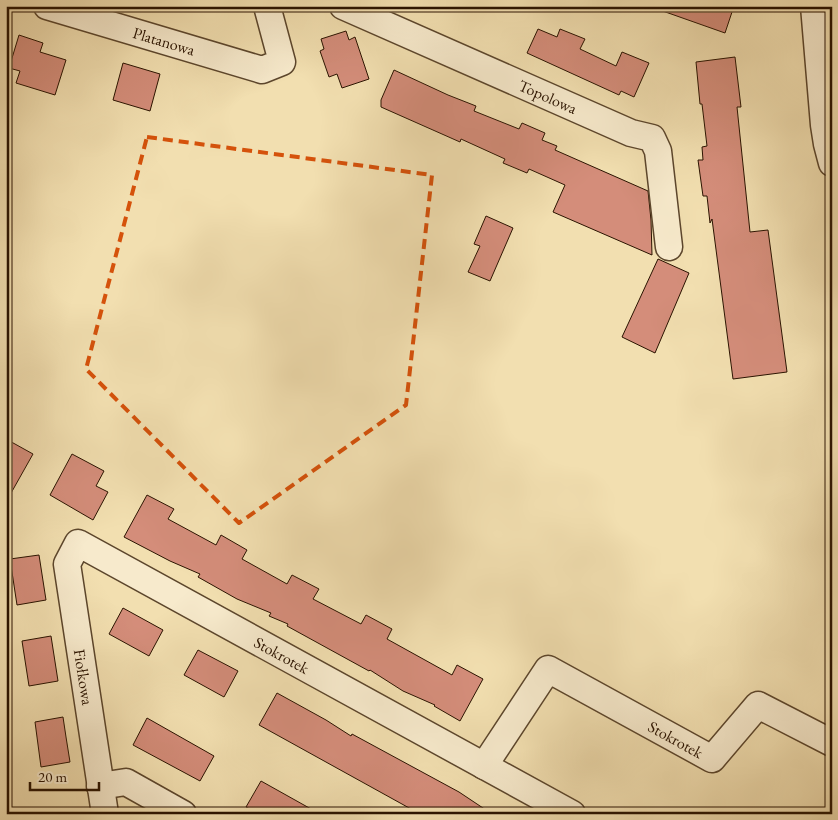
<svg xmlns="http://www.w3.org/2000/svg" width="838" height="820" viewBox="0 0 838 820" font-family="'EB Garamond',serif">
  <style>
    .building { fill: #d48d7a; stroke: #2a1300 }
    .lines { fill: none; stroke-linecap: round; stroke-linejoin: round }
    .street-casing { stroke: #5c462c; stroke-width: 29 }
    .street { stroke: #f7eacc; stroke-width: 26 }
    .marked { fill: none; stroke: #d5520b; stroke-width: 4; stroke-dasharray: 10 6; stroke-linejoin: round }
    .labels { text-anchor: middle; stroke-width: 4; stroke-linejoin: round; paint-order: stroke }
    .street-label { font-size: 16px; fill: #2a1300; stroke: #f7eacc }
  </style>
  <rect width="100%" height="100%" fill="#f2dfb0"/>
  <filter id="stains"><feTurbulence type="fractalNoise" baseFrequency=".004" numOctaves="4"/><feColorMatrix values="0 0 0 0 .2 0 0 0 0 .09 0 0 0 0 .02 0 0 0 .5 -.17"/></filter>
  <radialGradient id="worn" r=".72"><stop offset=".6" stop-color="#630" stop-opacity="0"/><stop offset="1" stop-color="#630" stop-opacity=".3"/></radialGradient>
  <path class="building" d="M 658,6 L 734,6 L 725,33 L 657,9 Z
    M 538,29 L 557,37 L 560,29 L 585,39 L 580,49 L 616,66 L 622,52 L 649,63 L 634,97 L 621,91 L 619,95 L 527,53 Z
    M 346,31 L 349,40 L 355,37 L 369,79 L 342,88 L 337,74 L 329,77 L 320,51 L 324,49 L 321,39 Z
    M 19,35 L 43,43 L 40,52 L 66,60 L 55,95 L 16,83 L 20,71 L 9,68 Z
    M 735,57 L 741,107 L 737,107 L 750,232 L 768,230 L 787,372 L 733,379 L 712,219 L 710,223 L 707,196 L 703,196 L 698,160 L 703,160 L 702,147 L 707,146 L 702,104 L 700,104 L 696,62 Z
    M 123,63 L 160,74 L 150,111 L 113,100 Z
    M 394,70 L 448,95 L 476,106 L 474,111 L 519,129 L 522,123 L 545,133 L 542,140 L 557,146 L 555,150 L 648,191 L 651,220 L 652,255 L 553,212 L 565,185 L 529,169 L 527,173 L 503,163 L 505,159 L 461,139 L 460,142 L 381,107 L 381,100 Z
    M 486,216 L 513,228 L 490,281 L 468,272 L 480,246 L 474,244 Z
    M 658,259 L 689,273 L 655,353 L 622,337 Z
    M 6,439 L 33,454 L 6,502 Z
    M 72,454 L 104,471 L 96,486 L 108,492 L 93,520 L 50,495 Z
    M 147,495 L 174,509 L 168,519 L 216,545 L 221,535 L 247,550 L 242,559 L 287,584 L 292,575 L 319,589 L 313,599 L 361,624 L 366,615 L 392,629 L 387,639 L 452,675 L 457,665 L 483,679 L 460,721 L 434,706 L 435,705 L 403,691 L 370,670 L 369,671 L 287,626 L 288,624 L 269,616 L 271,613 L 237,599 L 198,577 L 200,574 L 170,561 L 124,537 Z
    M 39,555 L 46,600 L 17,605 L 10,559 Z
    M 123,608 L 163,630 L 149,656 L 109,634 Z
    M 51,636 L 58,681 L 29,686 L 22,641 Z
    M 198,650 L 238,671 L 224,697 L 184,675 Z
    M 277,693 L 326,720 L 351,736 L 352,734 L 459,792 L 492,814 L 420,814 L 259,725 Z
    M 63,717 L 66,737 L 70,762 L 41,767 L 35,722 Z
    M 147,718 L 214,756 L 200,781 L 133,745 Z
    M 261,781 L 320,814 L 259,814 L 246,807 Z"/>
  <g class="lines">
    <defs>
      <g id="street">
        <path id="s1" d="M 47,6 L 262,70 L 282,62 L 267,6"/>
        <path id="s2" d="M 343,6 L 631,133 L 652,138 L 658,151 L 669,247"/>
        <path d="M 814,6 L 824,125 L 827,144 L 832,163"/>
        <path id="s3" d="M 484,766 L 548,669 L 712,759 L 758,705 L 832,743"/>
        <path d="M 100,786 L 126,782 L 183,814"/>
        <path id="s4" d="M 105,814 L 67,564 L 78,543 L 572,814"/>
      </g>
    </defs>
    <use href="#street" class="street-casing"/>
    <use href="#street" class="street"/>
  </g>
  <path class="marked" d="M 147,137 L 432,175 L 406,405 L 239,523 L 86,369 Z"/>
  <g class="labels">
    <g class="street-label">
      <text dy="6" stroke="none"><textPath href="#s1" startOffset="122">Platanowa</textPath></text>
      <text dy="6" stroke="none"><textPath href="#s2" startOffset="224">Topolowa</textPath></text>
      <text dy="6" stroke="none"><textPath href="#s4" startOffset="509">Stokrotek</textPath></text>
      <text transform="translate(84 677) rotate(81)" y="6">Fiołkowa</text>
      <text dy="6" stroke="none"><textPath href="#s3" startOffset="262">Stokrotek</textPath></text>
    </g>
  </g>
  <rect width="838" height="820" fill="none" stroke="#f2dfb0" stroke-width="25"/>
  <rect x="8" y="8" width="823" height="805" fill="none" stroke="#2a1300" stroke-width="2.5"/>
  <rect x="12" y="12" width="813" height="795" fill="none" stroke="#2a1300"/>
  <path d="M30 782v8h69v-8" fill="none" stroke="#2a1300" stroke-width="2.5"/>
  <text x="38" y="782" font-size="15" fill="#2a1300" stroke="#f7eacc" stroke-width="4" paint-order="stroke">20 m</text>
  <rect width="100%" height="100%" filter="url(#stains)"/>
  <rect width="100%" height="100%" fill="url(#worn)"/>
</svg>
